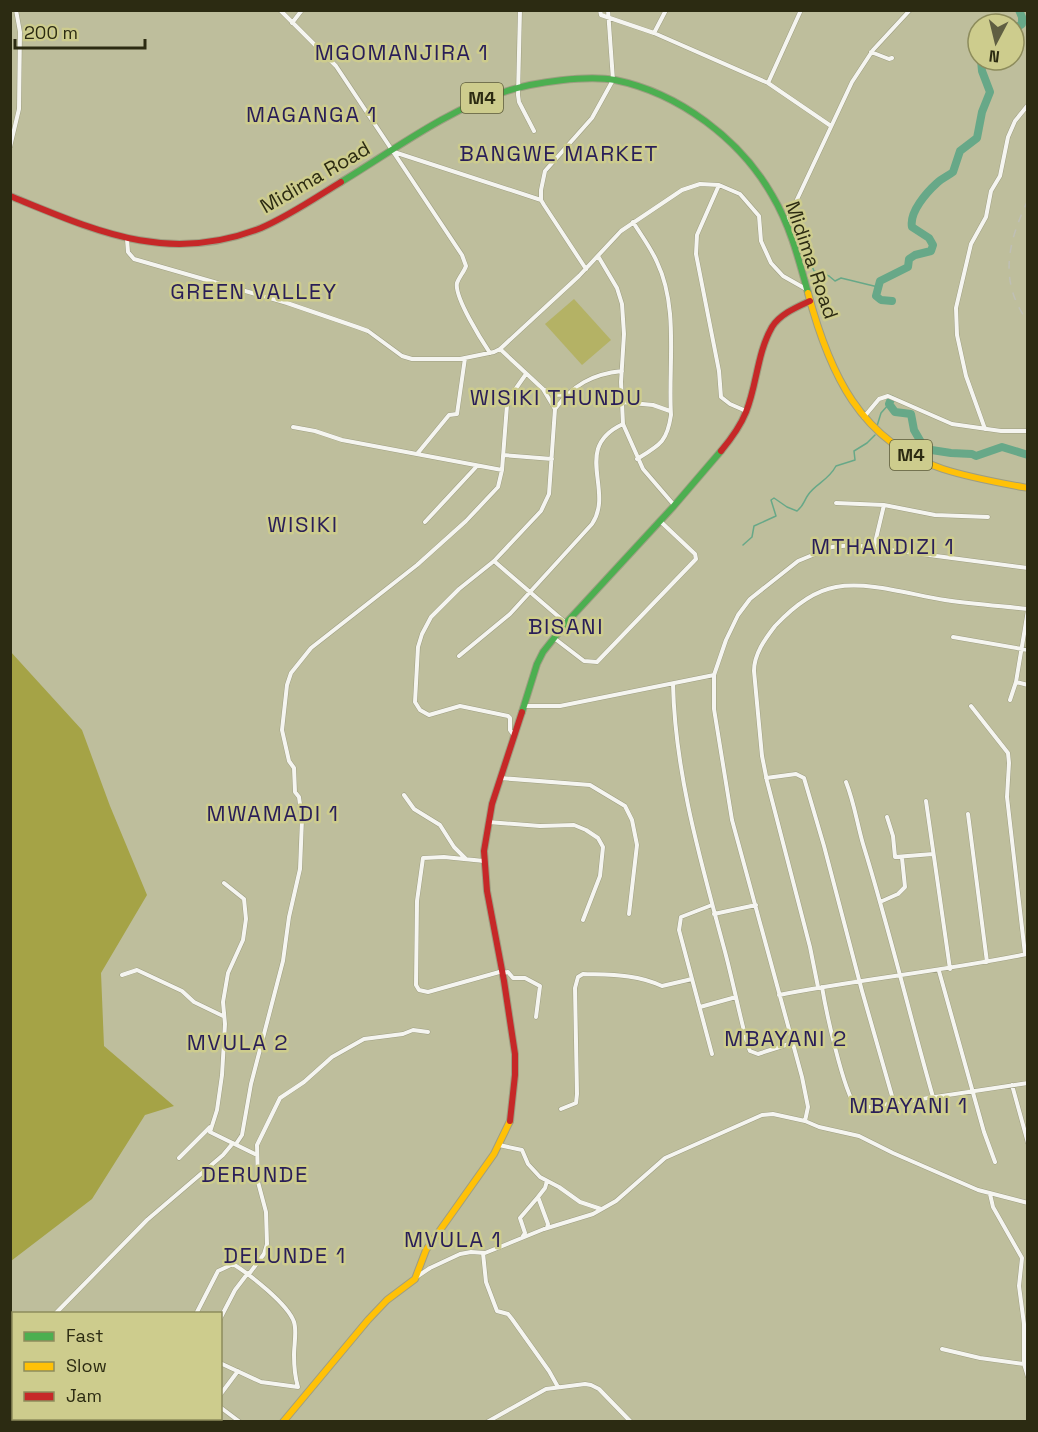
<svg xmlns="http://www.w3.org/2000/svg" width="1038" height="1432" viewBox="0 0 1038 1432" font-family="'Space Grotesk',sans-serif">
  <style>
    .green { fill: #b4b265 }
    .forest { fill: #a5a346 }
    .lines { fill: none; stroke-linecap: round; stroke-linejoin: round }
    .stream { stroke: #67a888; stroke-width: 1.5 }
    .river { stroke: #67a888; stroke-width: 8 }
    .street-casing { stroke: #9e9e82; stroke-width: 5 }
    .fast-casing { stroke: #9e9e82; stroke-width: 8 }
    .slow-casing { stroke: #9e9e82; stroke-width: 8 }
    .jam-casing { stroke: #9e9e82; stroke-width: 8 }
    .street { stroke: #f5f5f0; stroke-width: 4 }
    .fast { stroke: #4caf50; stroke-width: 6 }
    .slow { stroke: #ffc107; stroke-width: 6 }
    .jam { stroke: #c62828; stroke-width: 6 }
    .rail { stroke: #bfbfb5; stroke-width: 1.5; stroke-dasharray: 8 8; stroke-linecap: butt }
    .labels { text-anchor: middle; stroke-width: 5; stroke-linejoin: round; paint-order: stroke }
    .shield { fill: #cdcc8d; stroke: #5c5b37; stroke-width: 1.5 }
    .shield-label { font-size: 18px; font-weight: bold; fill: #2c2b12 }
    .street-label { font-size: 20px; fill: #2c2b12; stroke: #cdcc8d }
    .quarter-label { font-size: 22px; letter-spacing: 1.5px; fill: #291e58; stroke: #cdcc8d }
  </style>
  <rect width="100%" height="100%" fill="#bebe9c"/>
  <path class="green" d="M 574,299 L 611,340 L 582,365 L 545,324 Z"/>
  <path class="forest" d="M 10,651 L 82,730 L 110,806 L 147,895 L 101,973 L 104,1046 L 174,1106 L 145,1115 L 92,1199 L 11,1261 Z"/>
  <g class="lines">
    <path class="stream" d="M 812,266 L 814,271 L 829,276 L 835,281 L 841,278 L 878,287
      M 877,426 L 881,413 L 889,404
      M 743,545 L 752,537 L 754,526 L 776,516 L 771,500 L 774,498 L 787,507 L 797,511 C 805,504 803,502 808,495 C 815,484 828,481 836,466 L 855,460 L 854,451 L 867,443 L 875,435"/>
    <path class="river" d="M 1014,29 L 1022,24 L 1022,17 L 1019,10
      M 892,301 L 881,300 L 876,296 L 880,281 L 908,267 L 909,259 L 915,255 L 931,251 L 933,245 L 929,238 L 912,227 C 909,212 927,192 937,183 C 942,178 948,176 953,172 L 960,151 L 977,138 L 982,112 L 990,92 L 982,71 L 981,60
      M 891,399 L 889,404 L 895,412 L 911,414 L 914,430 L 925,449 L 951,453 L 972,454 L 976,456 L 1002,447 L 1028,455"/>
    <defs>
      <path id="street" d="M 280,10 L 336,66 L 462,255 L 466,266 C 464,272 459,277 457,283 C 454,297 482,341 490,353
        M 520,10 L 518,95 L 519,102 L 534,131
        M 600,10 L 601,15 L 654,33 L 768,83
        M 801,10 L 768,83 L 831,126
        M 292,23 L 302,10
        M 654,33 L 666,10
        M 871,52 L 889,59 L 892,58
        M 10,147 L 19,109 L 20,32 L 16,10
        M 394,152 L 541,200
        M 719,185 L 697,235 L 696,254 L 719,371 L 721,397 L 730,404 L 746,411
        M 633,222 C 641,235 651,248 657,262 C 679,308 668,365 671,415 C 667,442 660,445 637,459
        M 786,223 L 852,82 L 873,50 L 910,10
        M 127,239 L 128,252 L 134,259 L 287,303 L 357,327 L 368,331 L 402,356 L 412,359 L 460,359 L 494,352 L 500,349 L 579,276 L 621,231 L 682,190 L 700,184 L 719,185 L 740,194 L 759,216 L 761,241 L 771,263 L 783,276 L 806,289
        M 598,256 L 617,288 L 622,304 L 624,334 L 621,382 L 623,424 L 643,469 L 674,505
        M 586,269 L 544,205 L 541,200 L 541,190 L 545,171 L 592,118 L 613,80 L 608,10
        M 500,349 L 543,389 L 555,409 L 549,494 L 541,511 L 494,561 L 459,589 L 431,617 L 422,634 L 418,647 L 415,702 L 420,710 L 429,715 L 460,706 L 508,716 L 510,718 L 510,730 L 513,734
        M 545,390 L 556,395 L 567,394
        M 621,402 L 653,405 L 670,411
        M 555,409 C 573,385 592,374 622,371
        M 864,417 L 879,399 L 888,396 L 952,424 L 1001,431 L 1028,431
        M 293,427 L 315,431 L 342,440 L 502,470 L 507,405 L 512,394 L 526,374
        M 985,429 L 966,376 L 957,335 L 956,308 L 971,244 L 986,217 L 991,191 L 1000,176 L 1008,137 L 1015,121 L 1028,105
        M 417,454 L 449,415 L 457,414 L 465,358
        M 503,455 L 552,459
        M 836,503 L 884,505 L 935,515 L 988,517
        M 425,522 L 477,466
        M 874,547 L 884,505
        M 494,561 L 566,623
        M 1028,610 L 1016,682 L 1028,685
        M 953,637 L 1028,650
        M 554,638 L 584,661 L 597,662 L 696,559 L 695,554 L 660,521
        M 459,656 L 510,614 L 592,524 C 615,490 571,448 623,424
        M 673,684 C 675,774 701,862 724,948 C 733,981 739,1014 748,1046 L 750,1051 L 758,1054 L 792,1043
        M 1010,700 L 1016,682
        M 523,706 L 560,706 L 714,675
        M 971,706 L 1008,753 L 1009,763 L 1007,797 L 1025,954
        M 500,778 L 590,785 L 625,806 L 632,820 L 637,845 L 629,914
        M 766,778 L 796,774 L 804,778 L 824,846 L 862,991 L 894,1103
        M 846,782 C 854,802 857,823 863,844 C 889,928 909,1013 933,1097
        M 404,795 L 414,809 L 440,825 L 454,847 L 466,859
        M 926,801 L 950,969
        M 968,814 L 987,962
        M 887,817 L 893,836 L 895,857 L 933,854
        M 488,822 L 540,826 L 574,825 L 586,830 L 598,838 L 603,847 L 600,876 L 583,920
        M 484,861 L 444,857 L 423,858 L 417,901 L 416,985 L 419,990 L 428,992 L 503,971
        M 224,883 L 244,899 L 246,919 L 243,940 L 228,973 L 223,1002 L 225,1024 L 222,1075 L 217,1110 L 210,1132 L 257,1155
        M 880,902 L 898,894 L 905,887 L 902,858
        M 712,905 L 681,917 L 679,930 L 712,1054
        M 714,914 L 756,905
        M 939,971 L 984,1132 L 995,1162
        M 503,973 L 508,972 L 513,978 L 525,978 L 540,986 L 536,1017
        M 122,975 L 137,970 L 182,991 L 194,1002 L 223,1016
        M 818,987 L 810,947 L 767,781 L 762,756 L 754,671 C 754,654 765,639 775,626 C 791,609 812,591 836,587 C 869,581 912,595 945,600 C 973,604 1000,606 1028,609
        M 822,987 C 826,1011 843,1090 856,1107 L 862,1108 L 1028,1083
        M 779,995 C 861,979 944,971 1027,954
        M 700,1007 L 736,997
        M 1012,1085 L 1028,1143
        M 561,1109 L 576,1103 L 577,1094 L 575,988 L 578,977 L 583,974 C 612,975 636,974 662,986 L 692,979
        M 805,1121 L 808,1107 L 802,1077 L 732,820 L 714,709 L 714,675 L 726,640 L 738,615 L 750,599 L 798,561 L 832,547 L 853,545 L 1028,568
        M 236,1144 L 242,1135 L 251,1084 L 283,961 L 289,917 L 300,869 L 302,819 L 299,797 L 295,792 L 294,768 L 289,761 L 282,730 L 287,685 L 291,673 L 311,648 L 417,565 L 466,521 L 498,487 L 502,470
        M 499,1145 L 522,1150 L 528,1164 L 540,1177 L 559,1187 L 580,1202 L 601,1209
        M 179,1158 L 210,1127
        M 547,1181 L 545,1188 L 538,1197 L 548,1224 L 547,1228
        M 990,1194 L 993,1207 L 1022,1258 L 1019,1286 L 1024,1324 L 1024,1364 L 1028,1377
        M 523,1236 L 525,1233 L 520,1218 L 538,1197
        M 483,1253 L 486,1282 L 497,1311 L 508,1314 L 512,1319 L 549,1371 L 558,1387
        M 249,1274 L 264,1254 L 267,1244 L 266,1212 L 258,1182 L 257,1145 L 280,1098 L 304,1082 L 332,1057 L 364,1039 L 403,1034 L 413,1030 L 428,1032
        M 415,1278 L 430,1268 L 460,1254 L 471,1252 L 485,1253 L 544,1229 L 593,1214 L 616,1201 L 665,1158 L 762,1115 L 773,1114 L 805,1121 L 819,1127 L 859,1136 L 893,1153 L 978,1190 L 1028,1203
        M 55,1314 L 147,1220 L 223,1155 L 233,1143
        M 196,1314 L 218,1271 L 233,1264 C 249,1274 288,1304 294,1322 C 297,1331 294,1345 294,1355 C 294,1366 295,1377 298,1387 L 261,1382 L 220,1363
        M 220,1319 L 235,1290 L 248,1273
        M 10,1341 L 14,1341
        M 942,1349 L 980,1358 L 1024,1364
        M 220,1395 L 238,1371
        M 220,1407 L 240,1422
        M 205,1422 L 207,1418
        M 487,1422 L 546,1389 L 585,1384 L 591,1385 L 599,1389 L 631,1422"/>
      <path id="fast" d="M 341,182 C 394,150 448,109 507,91 C 535,82 587,75 615,80 C 679,93 740,139 772,195 C 790,225 799,260 808,293
        M 522,712 L 537,664 L 543,652 L 566,623 L 673,507 L 721,451"/>
      <path id="slow" d="M 808,293 C 829,372 860,442 943,469 C 971,478 1000,483 1028,488
        M 283,1422 L 368,1320 L 387,1300 L 415,1279 L 426,1250 L 494,1154 L 510,1121"/>
      <path id="jam" d="M 10,196 C 96,231 168,265 261,228 C 289,216 315,198 341,182
        M 721,451 C 731,439 740,427 746,412 C 757,385 757,353 772,327 C 780,314 797,307 810,301
        M 510,1121 L 515,1075 L 515,1054 L 504,981 L 487,891 L 484,851 L 492,804 L 522,712"/>
    </defs>
    <use href="#street" class="street-casing"/>
    <use href="#fast" class="fast-casing"/>
    <use href="#slow" class="slow-casing"/>
    <use href="#jam" class="jam-casing"/>
    <use href="#street" class="street"/>
    <use href="#fast" class="fast"/>
    <use href="#slow" class="slow"/>
    <use href="#jam" class="jam"/>
    <path class="rail" d="M 1028,200 C 1008,242 998,281 1028,322"/>
  </g>
  <g class="labels">
    <g class="shield">
      <rect x="461" y="83" width="42" height="30" rx="4.5"/>
      <rect x="890" y="440" width="42" height="30" rx="4.5"/>
    </g>
    <g class="shield-label">
      <text x="482" y="104">M4</text>
      <text x="911" y="461">M4</text>
    </g>
    <g class="street-label">
      <text transform="translate(315 177) rotate(-30)" y="7">Midima Road</text>
      <text transform="translate(812 260) rotate(71)" y="7">Midima Road</text>
    </g>
    <g class="quarter-label">
      <text x="402" y="60">MGOMANJIRA 1</text>
      <text x="312" y="122">MAGANGA 1</text>
      <text x="559" y="161">BANGWE MARKET</text>
      <text x="254" y="299">GREEN VALLEY</text>
      <text x="556" y="405">WISIKI THUNDU</text>
      <text x="303" y="532">WISIKI</text>
      <text x="883" y="554">MTHANDIZI 1</text>
      <text x="566" y="634">BISANI</text>
      <text x="273" y="821">MWAMADI 1</text>
      <text x="786" y="1046">MBAYANI 2</text>
      <text x="238" y="1050">MVULA 2</text>
      <text x="909" y="1113">MBAYANI 1</text>
      <text x="255" y="1182">DERUNDE</text>
      <text x="453" y="1247">MVULA 1</text>
      <text x="285" y="1263">DELUNDE 1</text>
    </g>
  </g>
  <rect width="1038" height="1432" fill="none" stroke="#2c2b12" stroke-width="24"/>
  <rect x="12" y="1312" width="210" height="108" fill="#cdcc8d" stroke="#8d8c5c" stroke-width="1.5"/>
  <rect x="24" y="1332" width="30" height="9" fill="#4caf50" stroke="#8d8c5c" stroke-width="1.5"/>
  <text x="66" y="1342" font-size="18" fill="#2c2b12">Fast</text>
  <rect x="24" y="1362" width="30" height="9" fill="#ffc107" stroke="#8d8c5c" stroke-width="1.5"/>
  <text x="66" y="1372" font-size="18" fill="#2c2b12">Slow</text>
  <rect x="24" y="1392" width="30" height="9" fill="#c62828" stroke="#8d8c5c" stroke-width="1.5"/>
  <text x="66" y="1402" font-size="18" fill="#2c2b12">Jam</text>
  <g transform="translate(996 42) rotate(187)"><circle r="28" fill="#cdcc8d" stroke="#8d8c5c" stroke-width="1.5"/>
  <path d="M0-4.5L10 22L0 15L-10 22Z" fill="#5f5e42"/>
  <text y="-9" font-size="16" font-weight="bold" text-anchor="middle" fill="#2c2b12">N</text>
  </g>
  <path d="M15 39v9h130v-9" fill="none" stroke="#2c2b12" stroke-width="3"/>
  <text x="24" y="39" font-size="18" fill="#2c2b12" stroke="#cdcc8d" stroke-width="4.5" paint-order="stroke">200 m</text>
</svg>
